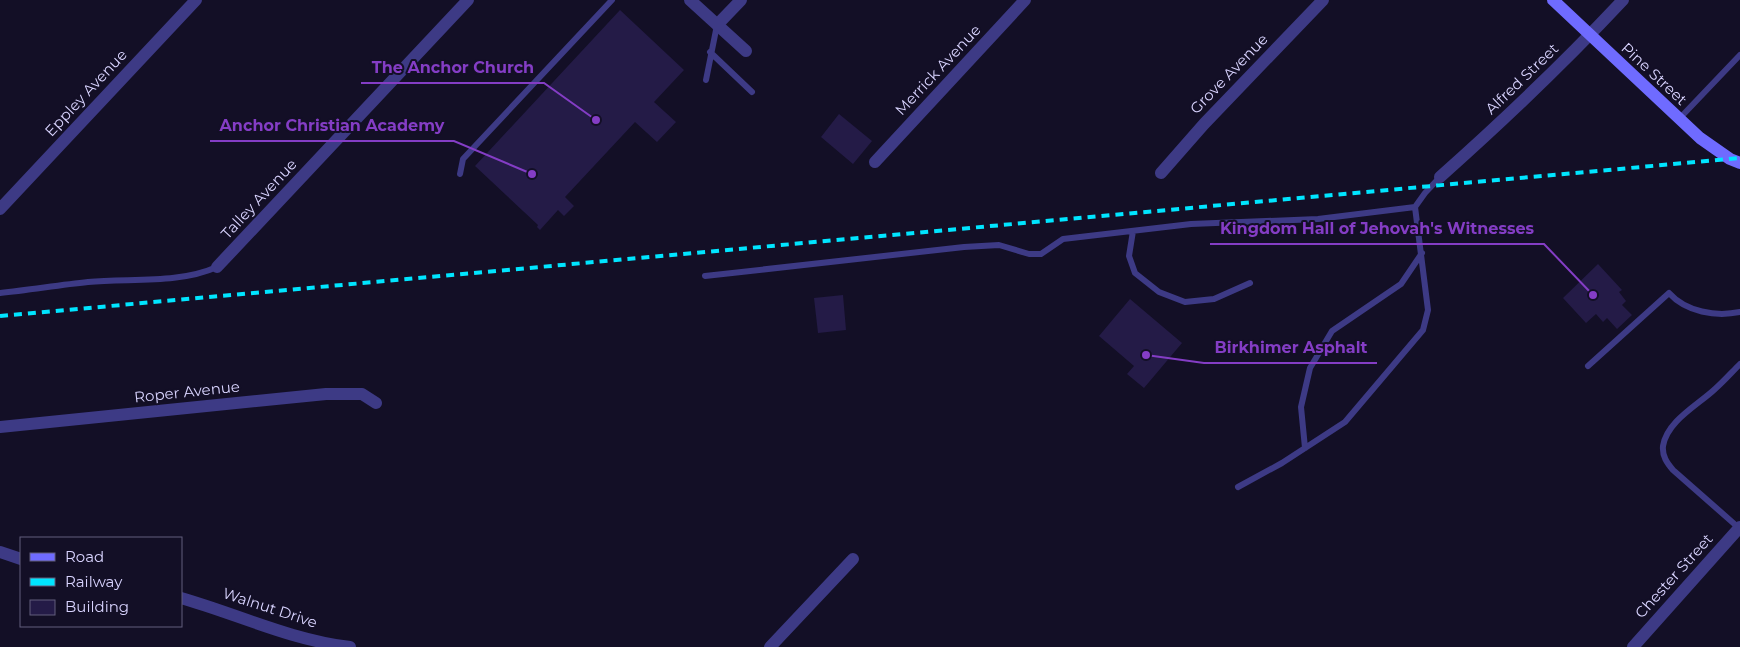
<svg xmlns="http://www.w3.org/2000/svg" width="1740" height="647" viewBox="0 0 1740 647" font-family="Montserrat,sans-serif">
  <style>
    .building { fill: #241b47 }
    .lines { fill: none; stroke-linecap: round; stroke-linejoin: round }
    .lane { stroke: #3d3a85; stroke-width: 6 }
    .street { stroke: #3d3a85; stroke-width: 12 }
    .secondary { stroke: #6f6bff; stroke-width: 12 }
    .rail { stroke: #00e5ff; stroke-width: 4; stroke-dasharray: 8 6; stroke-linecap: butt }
    .labels { text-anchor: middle; stroke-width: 4; stroke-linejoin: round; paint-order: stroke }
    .street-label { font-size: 15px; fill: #d9d4ff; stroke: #130f26 }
    .leader { fill: none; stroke: #843dc5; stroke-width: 2 }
    .callout-dot { fill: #843dc5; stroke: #130f26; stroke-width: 2 }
    .callout-label { font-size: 16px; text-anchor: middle; font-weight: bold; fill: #843dc5; stroke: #130f26; stroke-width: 4; stroke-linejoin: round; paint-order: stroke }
  </style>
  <rect width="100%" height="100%" fill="#130f26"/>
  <path class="building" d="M 620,10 L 684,70 L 654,102 L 676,122 L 657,142 L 635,122 L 565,197 L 574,206 L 564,216 L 558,210 L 540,230 L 537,227 L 538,225 L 475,166 Z
    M 839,114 L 872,141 L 853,164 L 821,137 Z
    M 1598,264 L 1622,290 L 1619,292 L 1626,301 L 1622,305 L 1632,315 L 1617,329 L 1607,318 L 1603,322 L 1596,314 L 1586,323 L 1563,298 Z
    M 843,295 L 846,330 L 818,333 L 814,298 Z
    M 1130,299 L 1182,343 L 1144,388 L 1127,374 L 1134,366 L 1099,336 Z"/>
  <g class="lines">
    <path class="lane" d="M 710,52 L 752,92
      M 706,80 L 717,25
      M 1679,119 L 1740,55
      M 460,174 L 463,159 L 612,0
      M 1133,231 L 1129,256 L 1135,273 L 1159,292 L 1185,302 L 1214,299 L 1250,283
      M 705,276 L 964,247 L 999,245 L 1029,254 L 1041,254 L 1063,239 L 1191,224 L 1318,219 L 1415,207 L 1425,193 L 1440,177
      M 0,293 C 29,290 59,285 88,282 C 130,278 179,284 217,267
      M 1588,366 L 1669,293 C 1686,312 1716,317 1740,312
      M 1305,448 L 1301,407 L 1310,368 L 1332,331 L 1401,284 L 1422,253
      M 1238,487 L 1282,463 L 1345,422 L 1423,330 L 1428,310 L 1415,207
      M 1739,528 L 1673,470 C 1667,463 1662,456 1663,446 C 1667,421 1698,405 1715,389 C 1724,381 1732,372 1740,364"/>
    <path class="street" d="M 690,0 L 746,51
      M 717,25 L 741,0
      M 875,162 L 1025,0
      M 1161,173 L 1204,124 L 1323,0
      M 1440,177 C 1504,120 1565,62 1623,0
      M 0,209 L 196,0
      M 217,267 L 468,0
      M 0,427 L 326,394 L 362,394 L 376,403
      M 0,552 L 21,559
      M 181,598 C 237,614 291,640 350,647
      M 770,647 L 853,559
      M 1633,647 L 1740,527"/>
    <path class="secondary" d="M 1553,0 L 1700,138 L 1730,159 L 1740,163"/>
    <path class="rail" d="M 0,316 L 1740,158"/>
  </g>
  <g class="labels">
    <g class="street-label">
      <text transform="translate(938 70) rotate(-47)" y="5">Merrick Avenue</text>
      <text transform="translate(1229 74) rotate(-46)" y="5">Grove Avenue</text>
      <text transform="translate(1654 74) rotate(43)" y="5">Pine Street</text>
      <text transform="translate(1522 79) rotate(-44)" y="5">Alfred Street</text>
      <text transform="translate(86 93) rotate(-47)" y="5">Eppley Avenue</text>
      <text transform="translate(259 199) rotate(-47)" y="5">Talley Avenue</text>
      <text transform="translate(187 392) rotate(-6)" y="5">Roper Avenue</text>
      <text transform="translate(1674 576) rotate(-48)" y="5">Chester Street</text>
      <text transform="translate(270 608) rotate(18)" y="5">Walnut Drive</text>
    </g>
  </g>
  <path class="leader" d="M596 120L544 83H361M532 174L454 141H210M1593 295L1544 244H1210M1146 355L1204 363H1377"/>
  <g class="callout-dot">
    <circle cx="596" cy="120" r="5"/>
    <circle cx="532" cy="174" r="5"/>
    <circle cx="1593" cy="295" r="5"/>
    <circle cx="1146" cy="355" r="5"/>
  </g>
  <g class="callout-label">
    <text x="453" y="73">The Anchor Church</text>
    <text x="332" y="131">Anchor Christian Academy</text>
    <text x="1377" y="234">Kingdom Hall of Jehovah's Witnesses</text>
    <text x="1291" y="353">Birkhimer Asphalt</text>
  </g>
  <rect x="20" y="537" width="162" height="90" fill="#130f26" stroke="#625e7d"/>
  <rect x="30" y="553" width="25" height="8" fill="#6f6bff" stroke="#625e7d"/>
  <text x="65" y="562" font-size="15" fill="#d9d4ff">Road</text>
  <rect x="30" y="578" width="25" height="8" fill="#00e5ff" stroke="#625e7d"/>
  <text x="65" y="587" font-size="15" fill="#d9d4ff">Railway</text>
  <rect x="30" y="600" width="25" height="15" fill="#241b47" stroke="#625e7d"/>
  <text x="65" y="612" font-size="15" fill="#d9d4ff">Building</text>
</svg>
